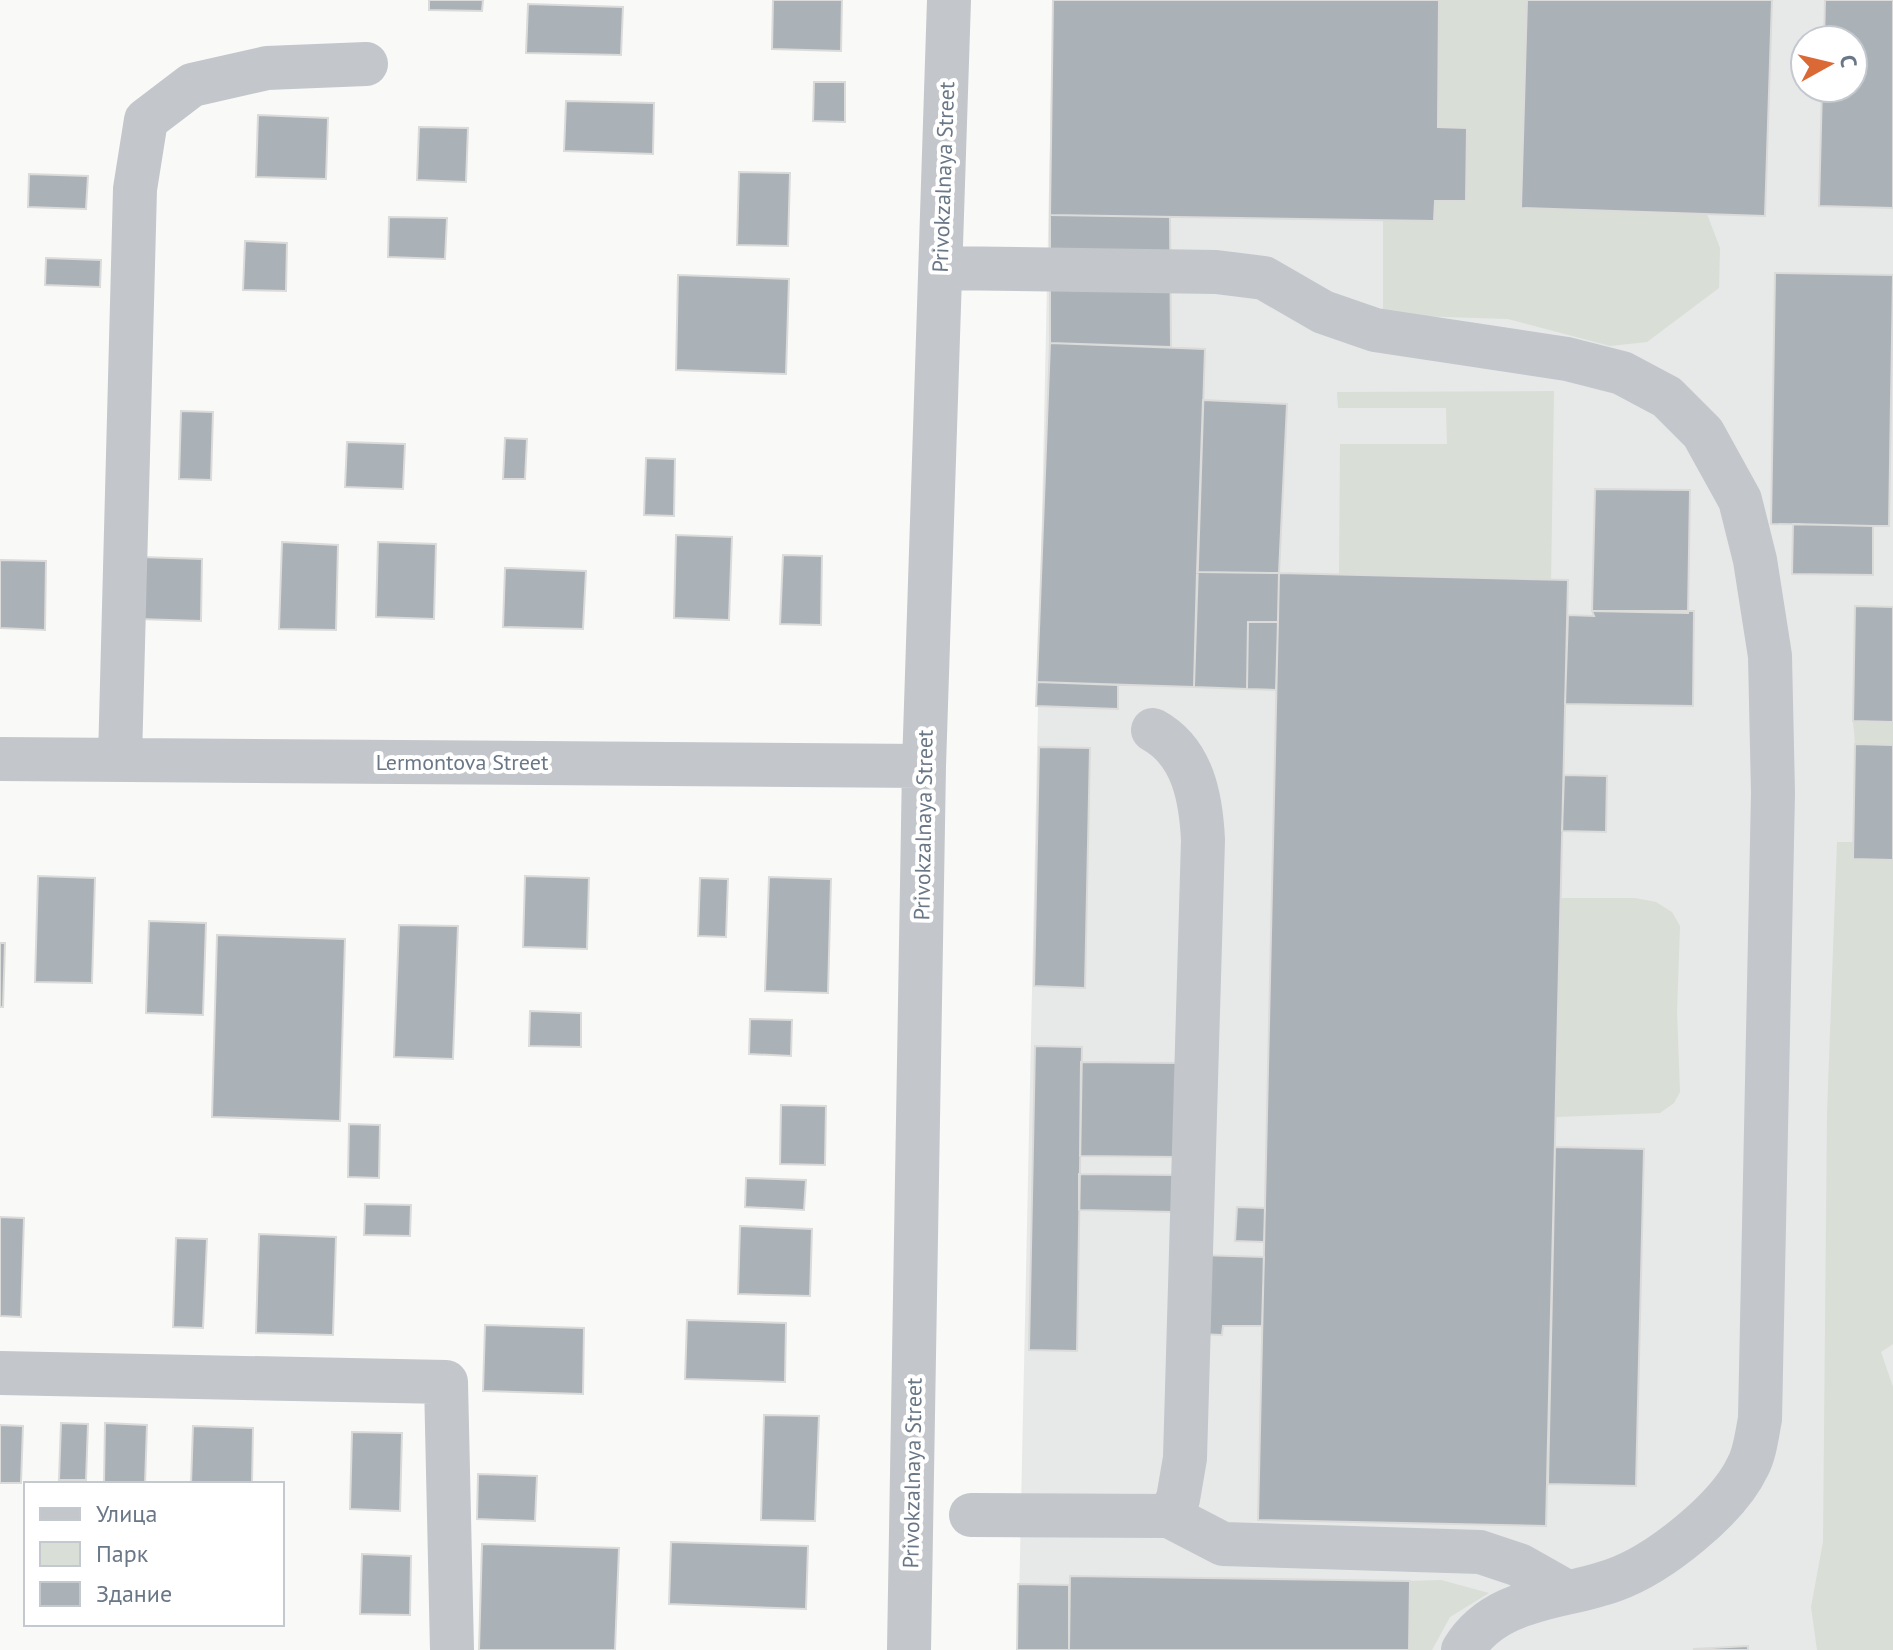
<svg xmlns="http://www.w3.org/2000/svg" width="1893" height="1650" viewBox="0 0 1893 1650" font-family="'PT Sans',sans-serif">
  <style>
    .built { fill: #e7e8e8; fill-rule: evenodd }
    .green { fill: #d9ded6 }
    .building { fill: #aab1b7; stroke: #dbdbd9; stroke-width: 2 }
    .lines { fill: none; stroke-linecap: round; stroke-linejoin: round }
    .minor { stroke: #c3c6ca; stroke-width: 44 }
    .labels { text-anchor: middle; stroke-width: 8; stroke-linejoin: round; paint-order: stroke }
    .street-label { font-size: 22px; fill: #6a7786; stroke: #fff }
  </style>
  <rect width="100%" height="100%" fill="#f9f9f7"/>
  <path class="built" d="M 1053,0 L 1893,0 L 1893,1650 L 1018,1650 ZM 1805,40 L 1853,40 L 1853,88 L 1805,88 Z"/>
  <path class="green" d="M 1439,0 L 1527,0 L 1521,208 L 1707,214 L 1720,248 L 1719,288 L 1647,342 L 1610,346 L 1508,319 L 1383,315 L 1383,220 L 1434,221 L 1435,201 L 1466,201 L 1467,128 L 1438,127 Z
    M 1554,391 L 1551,580 L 1339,574 L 1340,444 L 1447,444 L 1446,408 L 1338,408 L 1337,392 Z
    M 1853,721 L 1893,722 L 1893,745 L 1855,744 Z
    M 1837,842 L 1853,842 L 1853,859 L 1893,860 L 1893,1344 L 1881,1352 L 1893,1387 L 1893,1650 L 1817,1650 L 1811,1607 L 1823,1542 L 1827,1114 Z
    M 1561,898 L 1635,898 L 1656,902 L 1672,912 L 1680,926 L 1677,1011 L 1680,1092 L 1674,1103 L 1660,1113 L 1556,1117 Z
    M 1441,1580 L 1489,1593 L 1450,1617 L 1432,1650 L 1409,1650 L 1410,1581 Z"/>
  <path class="building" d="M 429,0 L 483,0 L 482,11 L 429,10 Z
    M 773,0 L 842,0 L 841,51 L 772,49 Z
    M 1053,0 L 1439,0 L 1438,127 L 1467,128 L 1466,201 L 1435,201 L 1434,221 L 1050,215 Z
    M 1527,0 L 1772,0 L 1765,216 L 1521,208 Z
    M 1825,0 L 1893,0 L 1893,208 L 1819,206 L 1822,88 L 1853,88 L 1853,40 L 1824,40 Z
    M 528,4 L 623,7 L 621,55 L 526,53 Z
    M 814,82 L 845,82 L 845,122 L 813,121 Z
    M 566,101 L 654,103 L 653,154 L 564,151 Z
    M 258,115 L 328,118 L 326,179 L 256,177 Z
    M 419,127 L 468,128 L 466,182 L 417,180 Z
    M 739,172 L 790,173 L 788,246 L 737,245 Z
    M 29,174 L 88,176 L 86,209 L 28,207 Z
    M 1050,215 L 1170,217 L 1171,347 L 1050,343 Z
    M 389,217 L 447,218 L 445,259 L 388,257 Z
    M 245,241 L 287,243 L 286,291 L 243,290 Z
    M 46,258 L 101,260 L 100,287 L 45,285 Z
    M 1775,273 L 1893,275 L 1889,526 L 1771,524 Z
    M 678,275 L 789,279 L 786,374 L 676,370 Z
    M 1050,343 L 1205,349 L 1194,687 L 1037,682 Z
    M 1203,400 L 1287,404 L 1279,573 L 1197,572 Z
    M 181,411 L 213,412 L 211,480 L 179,479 Z
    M 505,438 L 527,439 L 525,479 L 503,479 Z
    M 347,442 L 405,444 L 403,489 L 345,487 Z
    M 646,458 L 675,459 L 674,516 L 644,515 Z
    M 1595,489 L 1690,490 L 1688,613 L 1592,611 Z
    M 1793,524 L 1873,526 L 1873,575 L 1792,574 Z
    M 676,535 L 732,537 L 729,620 L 674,618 Z
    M 282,542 L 338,545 L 336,630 L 279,629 Z
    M 378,542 L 436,544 L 434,619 L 376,617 Z
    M 783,555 L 822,556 L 821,625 L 780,624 Z
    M 141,557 L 202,559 L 201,621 L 139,619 Z
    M 0,560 L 46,561 L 45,630 L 0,628 Z
    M 505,568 L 586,571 L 583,629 L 503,627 Z
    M 1197,572 L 1279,573 L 1278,622 L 1248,622 L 1247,689 L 1194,687 Z
    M 1279,573 L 1568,580 L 1546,1526 L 1258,1520 Z
    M 1855,606 L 1893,607 L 1893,722 L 1853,721 Z
    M 1592,611 L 1694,611 L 1693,706 L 1565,704 L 1568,615 L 1594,616 Z
    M 1248,622 L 1278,622 L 1276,690 L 1247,689 Z
    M 1037,682 L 1118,685 L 1118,709 L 1036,706 Z
    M 1855,744 L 1893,745 L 1893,860 L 1853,859 Z
    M 1039,747 L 1090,748 L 1085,988 L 1034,986 Z
    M 1564,775 L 1607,776 L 1606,832 L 1562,831 Z
    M 38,876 L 95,878 L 92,983 L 35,982 Z
    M 525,876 L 589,878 L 587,949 L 523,947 Z
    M 769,877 L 831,879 L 828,993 L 765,991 Z
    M 700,878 L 728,879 L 726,937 L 698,936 Z
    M 149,921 L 206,923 L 203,1015 L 146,1013 Z
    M 399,925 L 458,926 L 453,1059 L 394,1057 Z
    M 217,935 L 345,939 L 340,1121 L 212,1117 Z
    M 0,943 L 5,943 L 3,1007 L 0,1007 Z
    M 530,1011 L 581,1013 L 581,1047 L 529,1046 Z
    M 750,1019 L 792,1020 L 791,1056 L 749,1054 Z
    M 1035,1046 L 1082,1047 L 1077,1351 L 1029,1350 Z
    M 1081,1062 L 1178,1063 L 1176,1157 L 1080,1156 Z
    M 781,1105 L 826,1106 L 825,1165 L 780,1164 Z
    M 349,1124 L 380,1125 L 379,1178 L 348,1177 Z
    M 1555,1147 L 1644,1149 L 1636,1486 L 1548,1484 Z
    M 1079,1174 L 1174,1175 L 1174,1212 L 1079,1210 Z
    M 746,1178 L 806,1180 L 804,1210 L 745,1207 Z
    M 365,1204 L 411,1205 L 410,1236 L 364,1235 Z
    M 1237,1207 L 1265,1208 L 1264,1242 L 1235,1241 Z
    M 0,1217 L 24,1218 L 21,1317 L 0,1316 Z
    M 740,1226 L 812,1229 L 810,1296 L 738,1294 Z
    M 259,1234 L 336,1237 L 333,1335 L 256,1333 Z
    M 176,1238 L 207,1239 L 203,1328 L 173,1327 Z
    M 1200,1255 L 1264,1257 L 1262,1326 L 1223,1326 L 1222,1335 L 1199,1334 Z
    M 687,1320 L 786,1323 L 785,1382 L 685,1379 Z
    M 485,1325 L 584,1328 L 583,1394 L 483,1391 Z
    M 764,1415 L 819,1416 L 815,1521 L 761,1520 Z
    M 61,1423 L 88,1424 L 86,1480 L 59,1480 Z
    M 105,1423 L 147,1425 L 145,1484 L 104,1484 Z
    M 0,1425 L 23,1426 L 21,1483 L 0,1483 Z
    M 193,1426 L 253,1428 L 252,1484 L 191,1484 Z
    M 352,1432 L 402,1433 L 400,1511 L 350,1509 Z
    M 478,1474 L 537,1476 L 535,1521 L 477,1519 Z
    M 671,1542 L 808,1546 L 806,1609 L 669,1604 Z
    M 482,1544 L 619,1548 L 615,1650 L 479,1650 Z
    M 362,1554 L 411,1556 L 410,1615 L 360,1614 Z
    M 1070,1576 L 1410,1581 L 1409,1650 L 1069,1650 Z
    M 1018,1584 L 1069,1585 L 1069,1650 L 1017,1650 Z
    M 1748,1646 L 1748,1650 L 1693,1649 Z"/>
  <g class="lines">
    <path class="minor" d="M 941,268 L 1216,272 L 1264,278 L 1323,312 L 1375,330 L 1567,359 L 1622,373 L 1667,397 L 1703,433 L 1740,500 L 1755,560 L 1770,656 L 1773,793 L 1760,1419 C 1757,1434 1755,1453 1748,1466 C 1728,1509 1659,1564 1614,1580 C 1562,1599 1495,1596 1463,1650
      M 1153,730 C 1193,752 1201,798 1203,840 L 1185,1458 L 1178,1499 L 1169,1516
      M 0,759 L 924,766
      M 120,759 L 135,189 L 146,120 L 192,85 L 267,68 L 366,64
      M 0,1373 L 446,1382 L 452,1650
      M 971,1515 L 1169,1516 L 1223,1544 L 1480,1552 L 1519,1565 L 1565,1591
      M 909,1650 L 924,766 L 949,0"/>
  </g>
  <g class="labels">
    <g class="street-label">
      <text transform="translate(943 177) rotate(-88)" y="8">Privokzalnaya Street</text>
      <text x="462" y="770">Lermontova Street</text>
      <text transform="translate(923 825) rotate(-89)" y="8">Privokzalnaya Street</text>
      <text transform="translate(912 1473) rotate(-89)" y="8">Privokzalnaya Street</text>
    </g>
  </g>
  <rect x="24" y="1482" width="260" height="144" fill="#ffffff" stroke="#c3c9cf" stroke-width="2"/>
  <rect x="40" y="1508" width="40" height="12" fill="#c3c6ca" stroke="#c3c9cf" stroke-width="2"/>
  <text x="96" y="1522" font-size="24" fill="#6a7786">Улица</text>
  <rect x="40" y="1542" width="40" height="24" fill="#d9ded6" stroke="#c3c9cf" stroke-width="2"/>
  <text x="96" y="1562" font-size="24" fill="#6a7786">Парк</text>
  <rect x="40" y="1582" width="40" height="24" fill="#aab1b7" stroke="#c3c9cf" stroke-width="2"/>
  <text x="96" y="1602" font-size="24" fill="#6a7786">Здание</text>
  <g transform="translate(1829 64) rotate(82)"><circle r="38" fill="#ffffff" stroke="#c3c9cf" stroke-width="2"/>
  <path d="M0-6L14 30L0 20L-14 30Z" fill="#da6936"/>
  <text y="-12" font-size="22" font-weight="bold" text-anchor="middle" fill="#6a7786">С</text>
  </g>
</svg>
